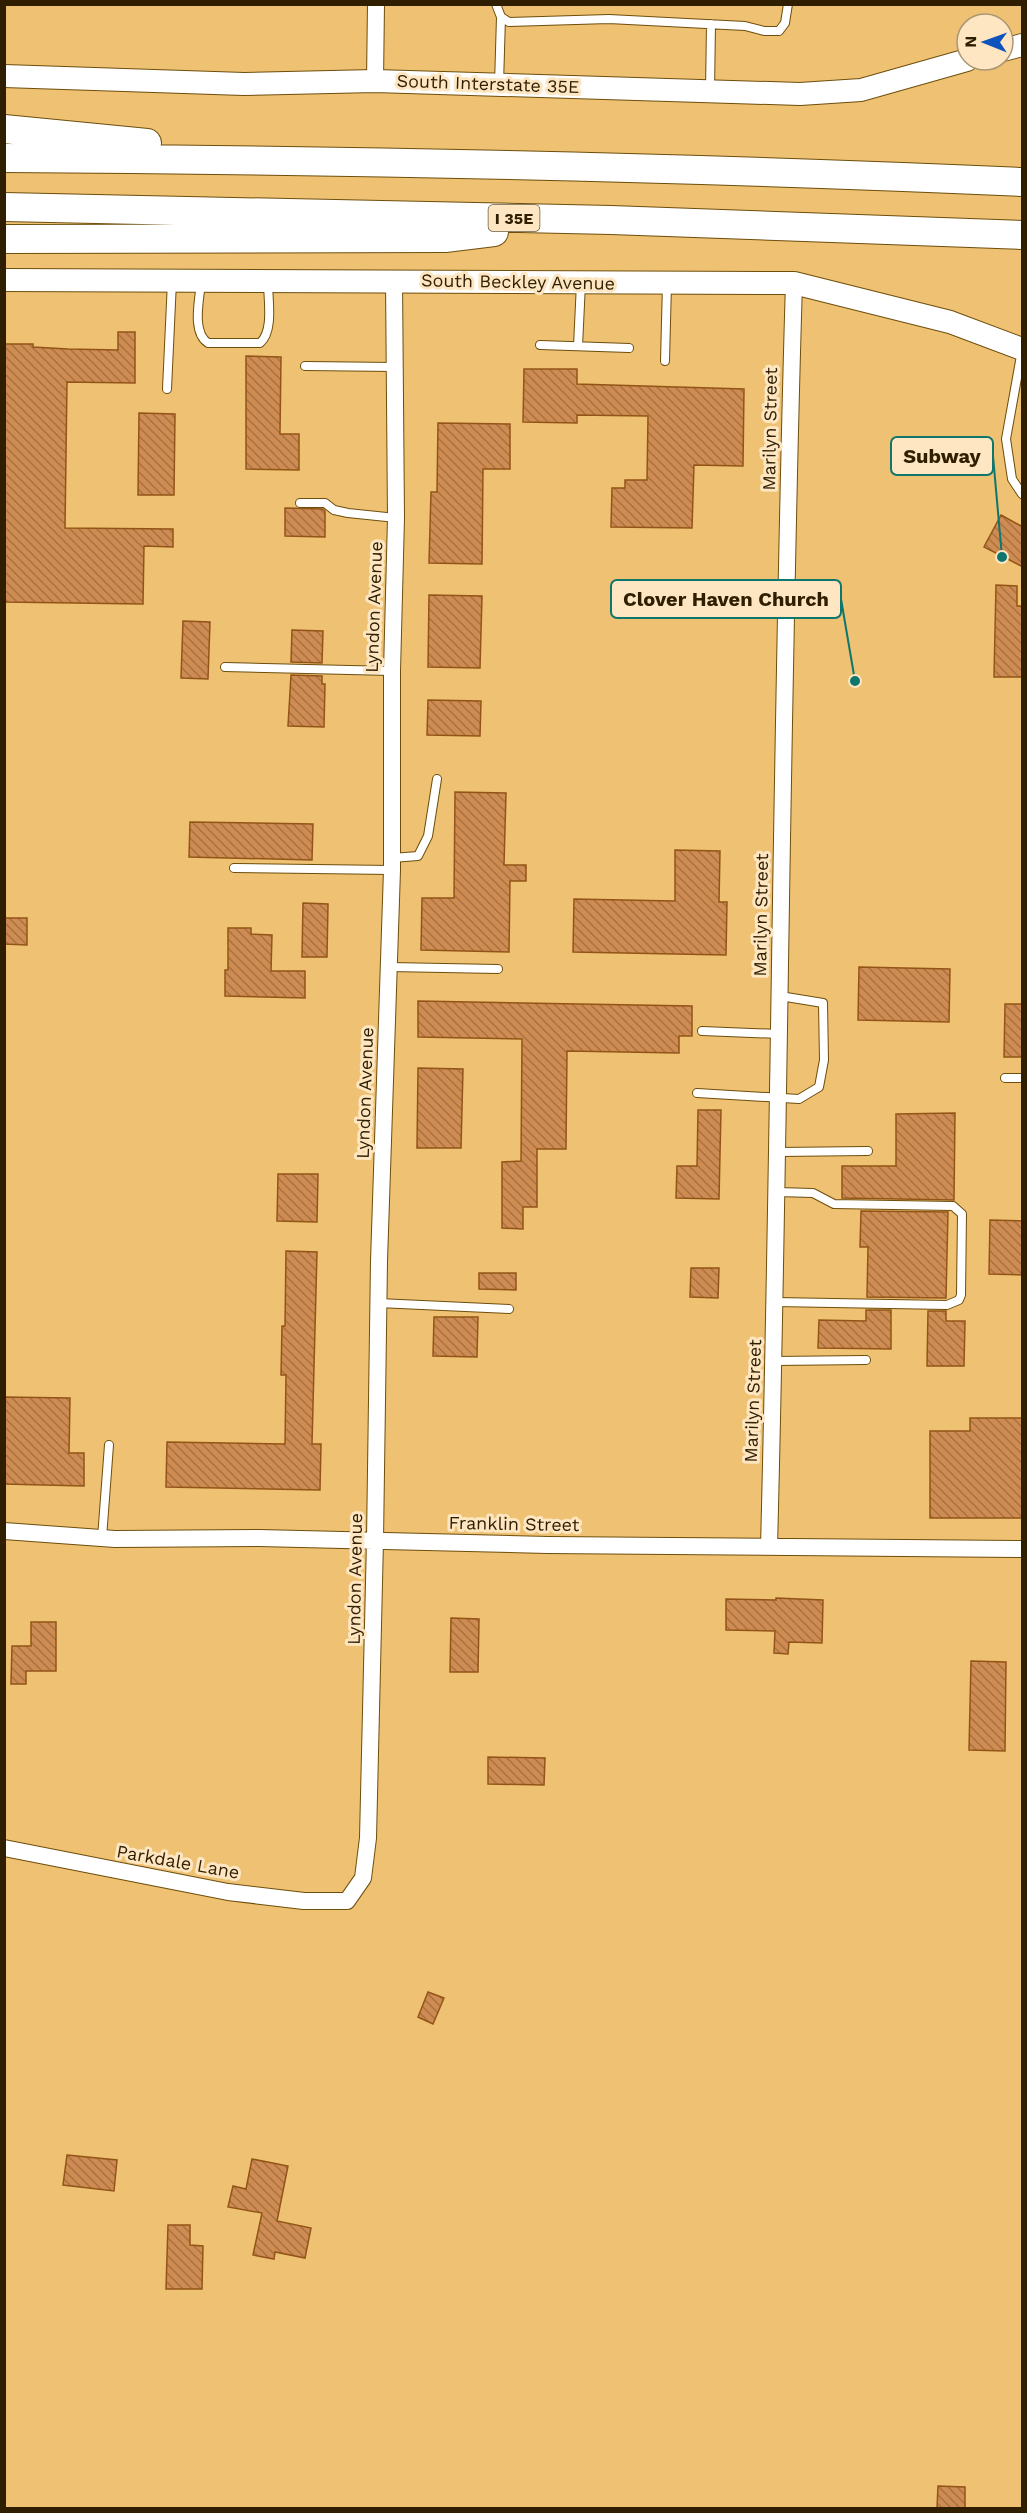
<svg xmlns="http://www.w3.org/2000/svg" width="1027" height="2513" viewBox="0 0 1027 2513" font-family="'Work Sans',sans-serif">
  <style>
    .building { fill: url(#building-back-hatch); stroke: #935517; stroke-width: 1.5 }
    .lines { fill: none; stroke-linecap: round; stroke-linejoin: round }
    .lane-casing { stroke: #6e4e0c; stroke-width: 10 }
    .street-casing { stroke: #6e4e0c; stroke-width: 18 }
    .secondary-casing { stroke: #6e4e0c; stroke-width: 24 }
    .highway-casing { stroke: #6e4e0c; stroke-width: 30 }
    .lane { stroke: #fff; stroke-width: 8 }
    .street { stroke: #fff; stroke-width: 16 }
    .secondary { stroke: #fff; stroke-width: 22 }
    .highway { stroke: #fff; stroke-width: 28 }
    .labels { text-anchor: middle; stroke-width: 6; stroke-linejoin: round; paint-order: stroke }
    .shield { fill: #fde6c1; stroke: #6d5a3a; stroke-width: 1.5 }
    .shield-label { font-size: 16px; font-weight: bold; fill: #2f1e00 }
    .street-label { font-size: 18px; fill: #2f1e00; stroke: #fde6c1 }
    .leader { fill: none; stroke: #0f766e; stroke-width: 2 }
    .callout-dot { fill: #0f766e; stroke: #fde6c1; stroke-width: 2 }
    .callout { fill: #fde6c1; stroke: #0f766e; stroke-width: 2 }
    .callout-label { font-size: 20px; text-anchor: middle; font-weight: bold; fill: #2f1e00 }
  </style>
  <defs>
    <pattern id="building-back-hatch" width="6" height="6" patternUnits="userSpaceOnUse" patternTransform="scale(1.5)"><rect width="6" height="6" fill="#ce8c53"/><path d="M-1 5l2 2M0 0l6 6M5-1l2 2" fill="none" stroke="#a87242"/></pattern>
  </defs>
  <rect width="100%" height="100%" fill="#eec173"/>
  <path class="building" d="M 118,332 L 135,332 L 135,383 L 67,382 L 65,528 L 173,529 L 173,547 L 144,546 L 143,604 L 4,602 L 4,344 L 33,344 L 33,347 L 68,349 L 118,350 Z
    M 246,356 L 281,357 L 280,434 L 299,434 L 299,470 L 246,469 Z
    M 524,369 L 577,369 L 577,384 L 744,389 L 743,466 L 694,465 L 692,528 L 611,527 L 612,488 L 625,488 L 625,480 L 647,480 L 648,416 L 577,415 L 577,423 L 523,422 Z
    M 139,413 L 175,414 L 174,495 L 138,495 Z
    M 438,423 L 510,424 L 510,469 L 483,469 L 482,564 L 429,563 L 431,492 L 437,492 Z
    M 285,508 L 323,509 L 325,511 L 325,537 L 285,536 Z
    M 1001,515 L 1023,527 L 1023,567 L 984,547 Z
    M 996,585 L 1017,586 L 1017,606 L 1023,606 L 1023,677 L 994,677 Z
    M 429,595 L 482,596 L 480,668 L 428,667 Z
    M 183,621 L 210,622 L 208,679 L 181,678 Z
    M 292,630 L 323,631 L 322,663 L 291,662 Z
    M 291,675 L 322,676 L 322,684 L 325,684 L 324,727 L 288,726 Z
    M 428,700 L 481,701 L 480,736 L 427,735 Z
    M 455,792 L 506,793 L 504,865 L 526,865 L 526,881 L 510,881 L 509,952 L 421,950 L 422,898 L 454,898 Z
    M 190,822 L 313,824 L 312,860 L 189,857 Z
    M 675,850 L 720,851 L 719,902 L 727,902 L 726,955 L 573,952 L 574,899 L 675,901 Z
    M 303,903 L 328,904 L 327,957 L 302,957 Z
    M 4,918 L 27,918 L 27,945 L 4,944 Z
    M 228,928 L 251,928 L 251,934 L 272,935 L 271,971 L 305,971 L 305,998 L 225,996 L 225,970 L 228,970 Z
    M 859,967 L 950,969 L 949,1022 L 858,1020 Z
    M 418,1001 L 692,1006 L 692,1036 L 679,1036 L 679,1053 L 567,1051 L 566,1149 L 537,1149 L 537,1207 L 523,1207 L 523,1229 L 502,1228 L 502,1162 L 521,1161 L 522,1039 L 418,1037 Z
    M 1005,1004 L 1023,1004 L 1023,1057 L 1004,1057 Z
    M 418,1068 L 463,1069 L 461,1148 L 417,1148 Z
    M 698,1110 L 721,1110 L 719,1199 L 676,1198 L 677,1166 L 697,1166 Z
    M 955,1113 L 954,1200 L 842,1198 L 842,1166 L 896,1166 L 896,1114 Z
    M 278,1174 L 318,1174 L 317,1222 L 277,1221 Z
    M 861,1211 L 948,1212 L 946,1298 L 867,1297 L 868,1247 L 860,1247 Z
    M 990,1220 L 1023,1221 L 1023,1275 L 989,1274 Z
    M 286,1251 L 317,1252 L 312,1444 L 321,1444 L 320,1490 L 166,1487 L 167,1442 L 285,1444 L 286,1375 L 281,1375 L 282,1326 L 285,1326 Z
    M 691,1268 L 719,1268 L 718,1298 L 690,1297 Z
    M 479,1273 L 516,1273 L 516,1290 L 479,1289 Z
    M 866,1310 L 891,1310 L 891,1349 L 818,1348 L 819,1320 L 866,1321 Z
    M 928,1311 L 946,1311 L 946,1321 L 965,1321 L 964,1366 L 927,1366 Z
    M 434,1317 L 478,1317 L 477,1357 L 433,1356 Z
    M 4,1397 L 70,1398 L 69,1453 L 84,1453 L 84,1486 L 4,1484 Z
    M 970,1418 L 1023,1418 L 1023,1518 L 930,1518 L 930,1431 L 970,1431 Z
    M 776,1598 L 823,1600 L 822,1643 L 789,1642 L 788,1654 L 774,1653 L 775,1631 L 726,1630 L 726,1599 L 776,1600 Z
    M 451,1618 L 479,1619 L 478,1672 L 450,1672 Z
    M 31,1622 L 56,1622 L 56,1671 L 26,1671 L 26,1684 L 11,1684 L 12,1646 L 31,1646 Z
    M 971,1661 L 1006,1662 L 1005,1751 L 969,1750 Z
    M 488,1757 L 545,1758 L 544,1785 L 488,1784 Z
    M 428,1992 L 444,1998 L 433,2024 L 418,2017 Z
    M 67,2155 L 117,2160 L 114,2191 L 63,2185 Z
    M 252,2159 L 288,2166 L 277,2221 L 311,2228 L 305,2258 L 275,2252 L 274,2259 L 253,2255 L 262,2213 L 228,2207 L 233,2186 L 246,2189 Z
    M 168,2225 L 190,2225 L 190,2245 L 203,2246 L 202,2289 L 166,2289 Z
    M 938,2486 L 965,2487 L 965,2508 L 937,2508 Z"/>
  <g class="lines">
    <defs>
      <path id="lane" d="M 496,4 L 501,17 L 509,22 L 609,19 L 745,26 L 764,31 L 779,31 L 785,23 L 788,4
        M 499,84 L 501,17
        M 710,91 L 711,24
        M 201,281 C 200,298 191,332 208,343 L 260,343 C 274,331 268,300 268,282
        M 540,345 L 629,348
        M 578,346 L 581,283
        M 1022,350 L 1006,439 L 1012,479 L 1022,494
        M 665,361 L 667,283
        M 305,366 L 395,367
        M 167,389 L 172,281
        M 300,503 L 325,503 L 334,510 L 348,513 L 396,518
        M 225,667 L 392,671
        M 392,858 L 418,856 L 428,836 L 437,779
        M 234,868 L 392,870
        M 389,967 L 498,969
        M 702,1031 L 779,1034
        M 1005,1078 L 1022,1078
        M 697,1093 L 799,1099 L 819,1087 L 824,1060 L 823,1003 L 780,996
        M 778,1152 L 868,1151
        M 775,1302 L 947,1305 L 959,1300 L 961,1295 L 962,1214 L 953,1206 L 834,1204 L 813,1193 L 777,1192
        M 378,1303 L 509,1309
        M 774,1361 L 866,1360
        M 102,1538 L 109,1445"/>
      <path id="street" d="M 375,81 L 376,4
        M 4,1531 L 115,1539 L 259,1538 L 548,1545 L 1022,1549
        M 769,1547 C 780,1126 781,705 794,283
        M 4,1848 L 228,1892 L 304,1901 L 347,1901 L 363,1878 L 368,1838 L 375,1540 L 379,1261 L 392,870 L 392,671 L 396,518 L 394,280"/>
      <path id="secondary" d="M 1003,50 L 1022,45
        M 4,76 L 244,84 L 375,81 L 800,94 L 861,90 L 967,60
        M 4,280 L 794,283 L 950,322 L 1022,349"/>
      <path id="highway" d="M 4,129 L 147,143
        M 4,158 C 344,160 683,167 1022,182
        M 4,207 L 611,220 L 1022,235
        M 4,239 L 445,238 L 494,232"/>
    </defs>
    <use href="#lane" class="lane-casing"/>
    <use href="#street" class="street-casing"/>
    <use href="#secondary" class="secondary-casing"/>
    <use href="#highway" class="highway-casing"/>
    <use href="#lane" class="lane"/>
    <use href="#street" class="street"/>
    <use href="#secondary" class="secondary"/>
    <use href="#highway" class="highway"/>
  </g>
  <g class="labels">
    <rect class="shield" x="488.5" y="205" width="51" height="26" rx="4.5"/>
    <g class="shield-label">
      <text x="514" y="224">I 35E</text>
    </g>
    <g class="street-label">
      <text transform="translate(488 84) rotate(2)" y="6">South Interstate 35E</text>
      <text transform="translate(518 282) rotate(1)" y="6">South Beckley Avenue</text>
      <text transform="translate(770 429) rotate(-89)" y="6">Marilyn Street</text>
      <text transform="translate(374 607) rotate(-88)" y="6">Lyndon Avenue</text>
      <text transform="translate(761 915) rotate(-89)" y="6">Marilyn Street</text>
      <text transform="translate(365 1093) rotate(-88)" y="6">Lyndon Avenue</text>
      <text transform="translate(753 1401) rotate(-88)" y="6">Marilyn Street</text>
      <text transform="translate(514 1524) rotate(1)" y="6">Franklin Street</text>
      <text transform="translate(355 1579) rotate(-89)" y="6">Lyndon Avenue</text>
      <text transform="translate(178 1862) rotate(10)" y="6">Parkdale Lane</text>
    </g>
  </g>
  <path class="leader" d="M1002 557L993 456M855 681L841 599"/>
  <g class="callout-dot">
    <circle cx="1002" cy="557" r="6"/>
    <circle cx="855" cy="681" r="6"/>
  </g>
  <g class="callout">
    <rect x="891" y="437" width="102" height="38" rx="6"/>
    <rect x="611" y="580" width="230" height="38" rx="6"/>
  </g>
  <g class="callout-label">
    <text x="942" y="463">Subway</text>
    <text x="726" y="606">Clover Haven Church</text>
  </g>
  <rect width="1027" height="2513" fill="none" stroke="#2f1e00" stroke-width="12"/>
  <g transform="translate(985 42) rotate(271)"><circle r="28" fill="#fde6c1" stroke="#ab9674" stroke-width="1.5"/>
  <path d="M0-4.5L10 22L0 15L-10 22Z" fill="#0e53bd"/>
  <text y="-9" font-size="16" font-weight="bold" text-anchor="middle" fill="#2f1e00">N</text>
  </g>
</svg>
